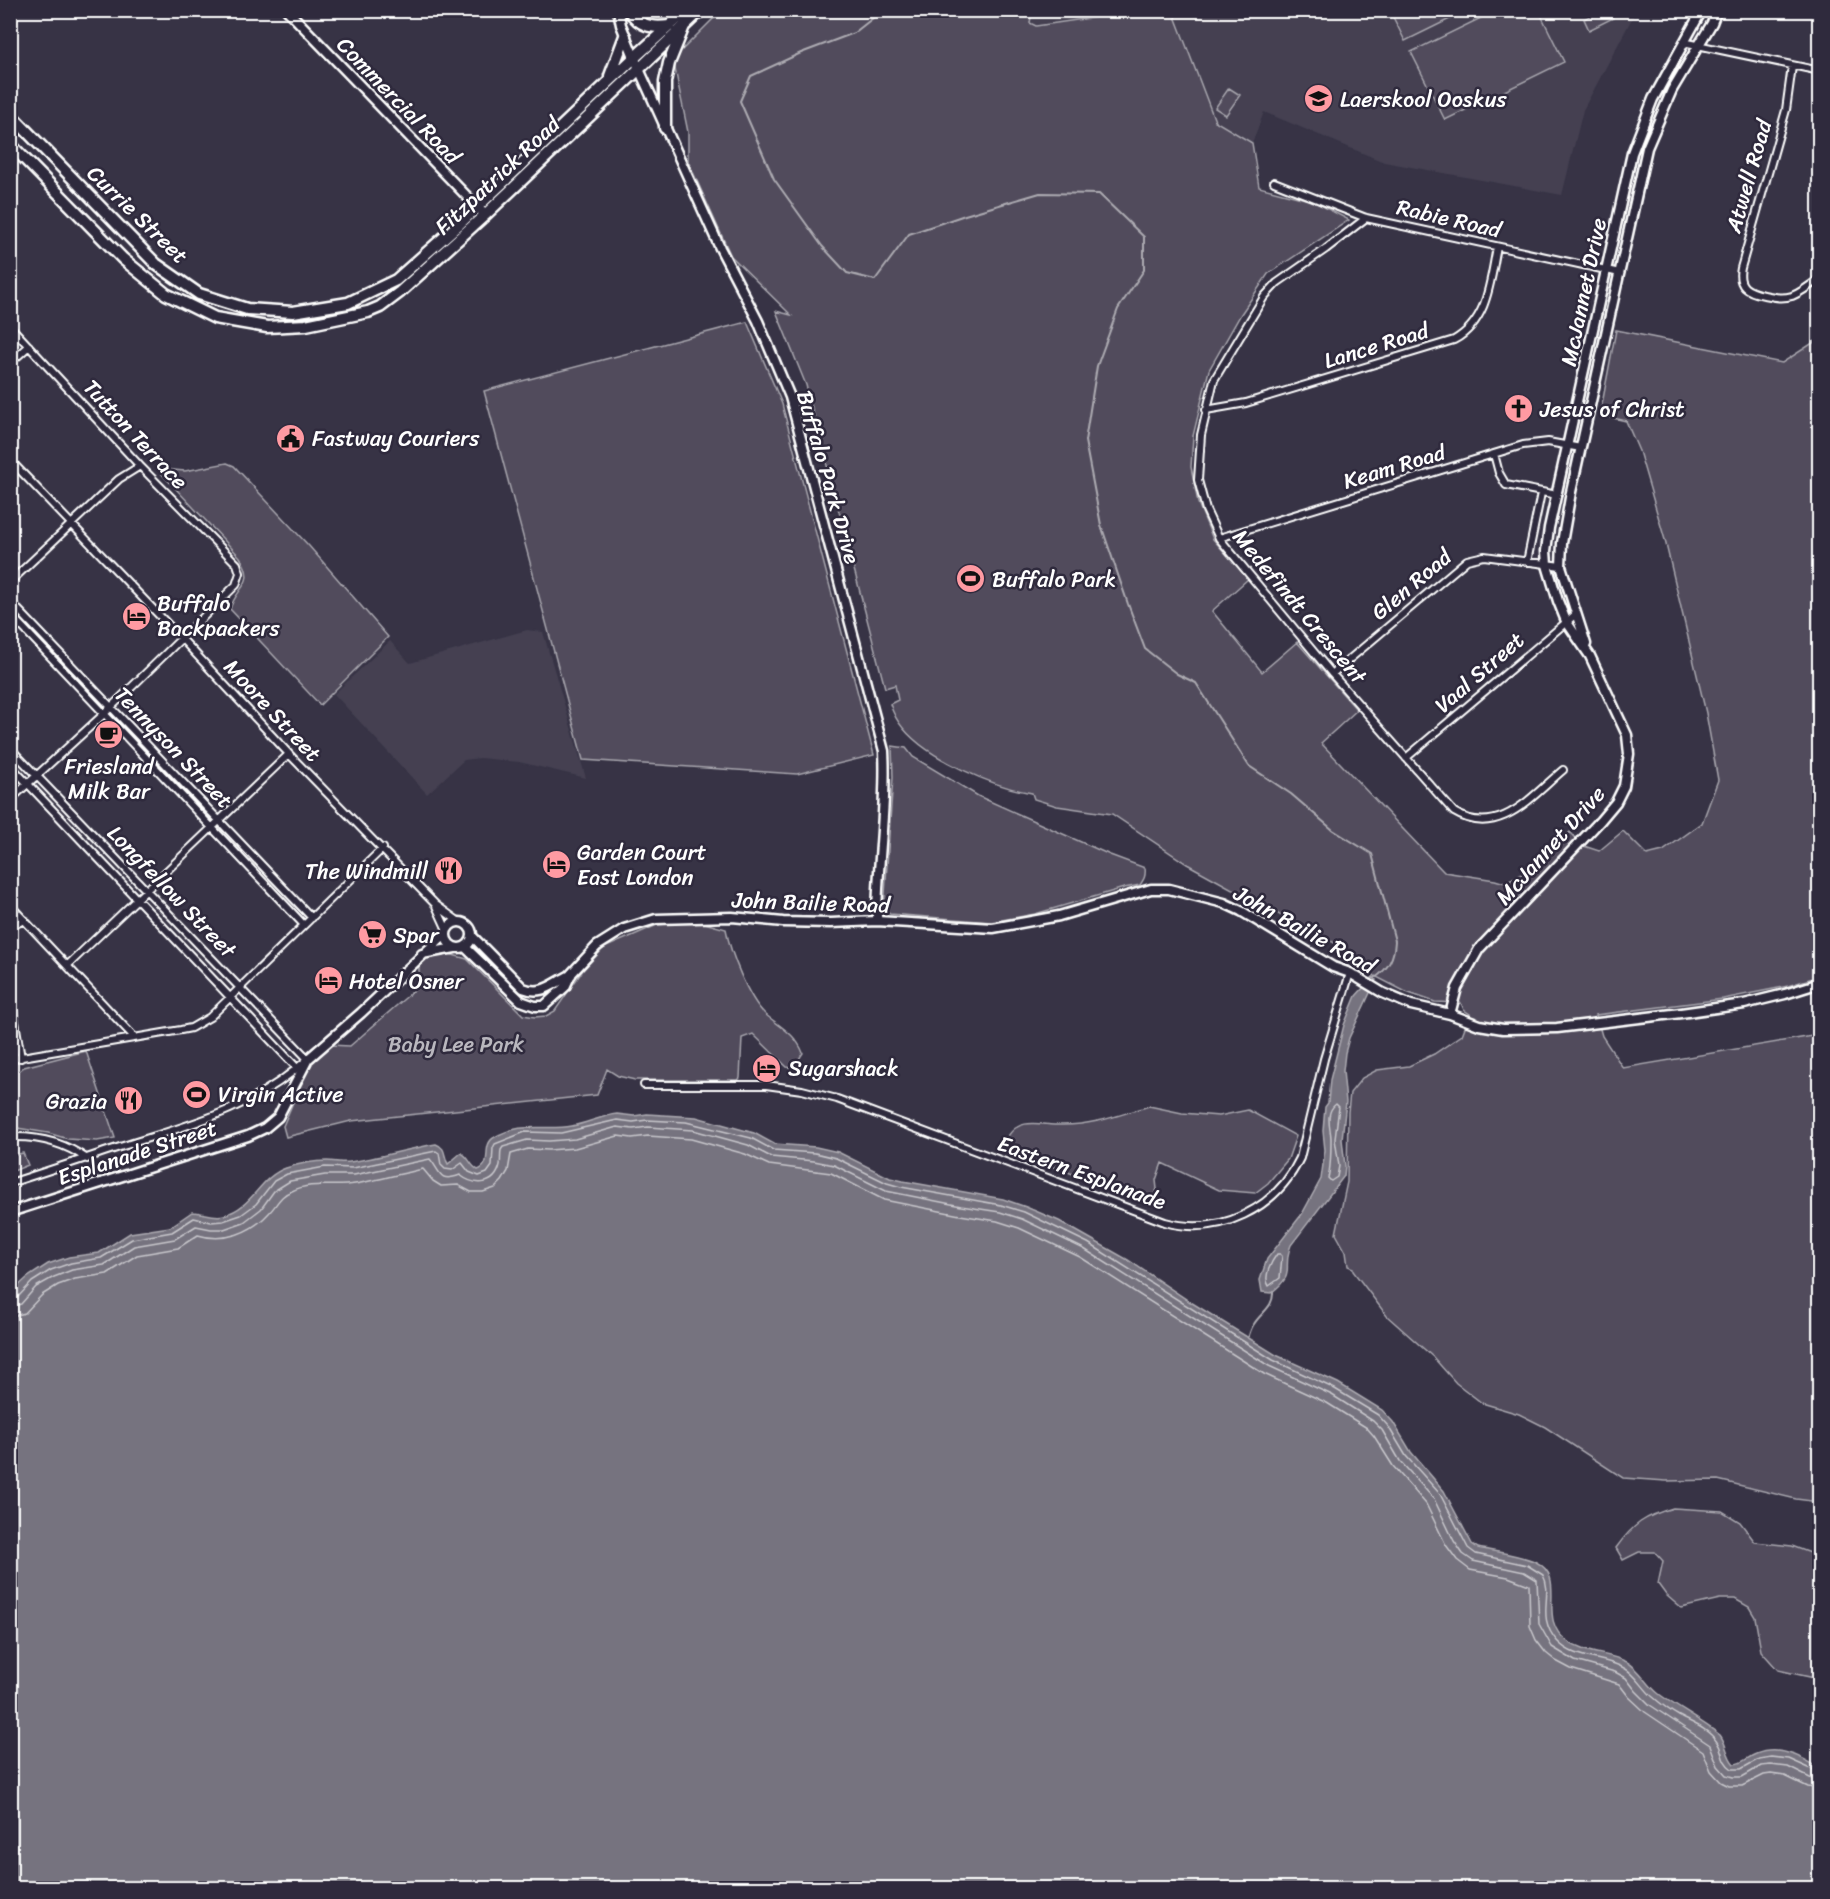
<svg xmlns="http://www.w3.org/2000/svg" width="1830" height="1899" viewBox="0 0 1830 1899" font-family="Sriracha,sans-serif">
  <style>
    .built { fill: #444051 }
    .green { fill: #514c5c; stroke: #a8a6ae; stroke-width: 1.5 }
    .water { fill: #76737f; stroke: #adabb2; stroke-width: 1.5 }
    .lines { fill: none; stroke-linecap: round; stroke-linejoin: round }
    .shore { stroke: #c8c7cc; stroke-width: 1.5 }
    .stream { stroke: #adabb2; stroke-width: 2 }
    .minor-casing { stroke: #fff; stroke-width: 10 }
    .tertiary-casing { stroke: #fff; stroke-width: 13 }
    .primary-casing { stroke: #fff; stroke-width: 15 }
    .trunk-casing { stroke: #fff; stroke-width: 15 }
    .minor { stroke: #2f2a3d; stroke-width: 6 }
    .tertiary { stroke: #2f2a3d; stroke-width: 8 }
    .primary { stroke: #2f2a3d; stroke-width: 10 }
    .trunk { stroke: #2f2a3d; stroke-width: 10 }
    .labels { text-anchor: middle; stroke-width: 5; stroke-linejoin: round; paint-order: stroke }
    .poi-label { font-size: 22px; fill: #fff; stroke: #2f2a3d; text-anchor: start }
    .street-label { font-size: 22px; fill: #fff; stroke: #2f2a3d }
    .park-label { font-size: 22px; fill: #b9b7be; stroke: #2f2a3d }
  </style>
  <rect width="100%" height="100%" fill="#373345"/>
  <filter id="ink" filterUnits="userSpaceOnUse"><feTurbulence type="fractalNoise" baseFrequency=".0167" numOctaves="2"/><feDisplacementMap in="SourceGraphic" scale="12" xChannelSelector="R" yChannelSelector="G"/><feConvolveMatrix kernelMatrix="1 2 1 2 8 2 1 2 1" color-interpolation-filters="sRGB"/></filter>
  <g filter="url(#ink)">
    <path class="built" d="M 1032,11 L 1123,11 L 1104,16 L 1035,26 L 1030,23 Z
      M 1173,11 L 1636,11 L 1583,110 L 1562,195 L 1384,162 L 1264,112 L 1252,143 L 1215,121 Z
      M 527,630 L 543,632 L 586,778 L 519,762 L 480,758 L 464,760 L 427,794 L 334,694 L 390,641 L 410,663 Z"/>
    <path class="green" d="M 721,11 L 1032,11 L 1030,23 L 1036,26 L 1104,16 L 1123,11 L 1173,11 L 1215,121 L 1252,143 L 1259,187 L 1313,201 L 1349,220 L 1268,274 L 1241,314 L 1209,370 L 1193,436 L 1191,467 L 1198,503 L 1213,539 L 1248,579 L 1212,611 L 1262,672 L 1297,642 L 1357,710 L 1321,743 L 1444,872 L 1495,880 L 1505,883 C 1530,871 1552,854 1570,832 L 1584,846 L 1599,851 L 1623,831 L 1647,855 L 1663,851 L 1702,823 L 1718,780 L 1706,713 L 1665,540 L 1639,451 L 1626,421 L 1600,415 L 1616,330 L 1782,363 L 1819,339 L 1819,976 L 1788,986 L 1723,999 L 1596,1015 L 1602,1036 L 1623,1068 L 1819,1035 L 1819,1502 L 1796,1499 L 1718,1480 L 1666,1481 L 1623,1478 L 1545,1427 L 1519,1414 L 1482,1403 L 1456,1383 L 1433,1357 L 1387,1316 L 1353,1271 L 1353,1268 L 1348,1266 L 1346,1252 L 1336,1234 L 1347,1182 L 1348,1112 L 1350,1093 L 1362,1078 L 1377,1070 L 1409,1066 L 1434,1054 L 1462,1035 L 1470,1014 L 1464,1010 L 1461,1003 L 1435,1002 L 1406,992 L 1363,970 L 1343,947 L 1298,925 L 1187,864 L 1112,814 L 1057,806 L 1034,799 L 1032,793 C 994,787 928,759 903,728 C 897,721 893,713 890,704 L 898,700 L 895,685 L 885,688 L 806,385 L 776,311 L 791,315 L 731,256 L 688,161 L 688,132 L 673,59 Z
      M 1390,11 L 1466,11 L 1405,41 Z
      M 1495,11 L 1539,11 L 1564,62 L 1445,120 L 1411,52 Z
      M 1600,11 L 1609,11 L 1613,18 L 1589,30 L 1584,19 Z
      M 1229,88 L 1240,95 L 1226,115 L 1215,108 Z
      M 747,322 L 782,404 L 874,755 L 797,774 L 583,760 L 484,391 Z
      M 227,463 L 234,466 L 309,546 L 388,637 L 320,705 L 230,609 C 238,584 257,585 240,557 L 160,472 L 162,469 L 185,471 Z
      M 892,746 L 906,748 L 913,757 L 978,796 L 1110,855 L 1145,868 C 1146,876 1144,879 1140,885 L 1124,888 L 1035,914 L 991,922 L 890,914 L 884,909 L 893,777 Z
      M 697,921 L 726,929 C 730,952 748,998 765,1014 C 779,1026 796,1034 803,1053 L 793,1068 L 787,1067 L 753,1034 L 742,1038 L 740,1078 L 738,1080 L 635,1080 L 618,1076 L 607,1069 L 597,1095 L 351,1121 L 286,1137 L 283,1126 L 309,1065 L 329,1045 L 350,1046 L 419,986 L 419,962 L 435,954 L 449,954 L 467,959 L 523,1015 L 535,1017 L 546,1016 L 555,1011 L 583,970 L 604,948 L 657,925 Z
      M 86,1051 L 115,1138 L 97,1141 L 68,1139 L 48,1133 L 11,1127 L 11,1070 L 19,1071 L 24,1067 Z
      M 1149,1106 L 1182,1113 L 1219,1116 L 1248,1110 L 1296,1136 L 1288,1159 L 1268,1183 L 1255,1193 L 1219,1190 L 1162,1163 L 1156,1180 L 1157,1189 L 1153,1197 L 1145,1200 L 1026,1157 L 1012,1148 L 1008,1136 C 1021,1116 1042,1126 1063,1125 C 1095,1125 1119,1115 1149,1106 Z
      M 23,1153 L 28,1165 L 11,1172 L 11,1156 Z
      M 1673,1508 L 1722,1511 L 1740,1522 L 1755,1542 L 1792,1546 L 1816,1555 L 1820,1562 L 1819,1679 L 1778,1670 L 1761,1651 L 1755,1617 L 1749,1607 L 1735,1599 L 1720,1599 L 1681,1608 L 1666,1595 L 1658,1584 L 1663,1561 L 1655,1552 L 1639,1552 L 1623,1560 L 1616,1548 C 1633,1524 1645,1516 1673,1508 Z"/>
    <path class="water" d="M 1373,977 L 1376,980 L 1349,1038 L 1345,1053 L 1343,1071 L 1346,1102 L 1342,1139 L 1345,1166 L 1344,1176 L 1291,1245 C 1281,1270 1298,1272 1271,1293 L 1262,1292 L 1260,1280 L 1267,1259 L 1302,1214 L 1321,1179 L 1325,1150 L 1323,1131 L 1325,1107 L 1328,1103 L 1330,1080 L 1344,1025 L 1356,996 Z
      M 617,1114 L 634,1116 L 647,1114 L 696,1117 L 754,1133 L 774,1144 L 816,1147 L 838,1152 L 890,1178 L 903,1181 L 1003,1199 L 1026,1207 L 1059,1221 L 1128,1260 L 1189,1301 L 1276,1355 L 1338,1383 L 1382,1410 L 1393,1422 L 1411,1452 L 1444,1491 L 1472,1544 L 1478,1548 C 1496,1552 1518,1554 1536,1562 C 1569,1578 1535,1618 1567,1641 C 1585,1655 1608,1652 1627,1662 C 1640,1669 1647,1685 1659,1694 C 1679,1709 1701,1720 1720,1735 C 1727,1744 1726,1756 1734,1764 C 1742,1764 1748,1757 1756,1754 C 1777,1745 1801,1756 1819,1768 L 1819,1888 L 11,1888 L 10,1299 L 15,1289 L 28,1277 L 48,1264 L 69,1257 L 99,1253 L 130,1233 L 170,1227 L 192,1212 C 204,1212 213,1218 224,1215 C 254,1207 258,1178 286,1168 C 298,1164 314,1161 327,1161 C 335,1161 342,1163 350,1162 C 379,1158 407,1149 436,1144 C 447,1148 443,1156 448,1164 L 461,1153 C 469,1156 470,1166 478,1170 C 494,1164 480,1145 495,1137 C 522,1121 544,1131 572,1126 C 588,1123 601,1116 617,1114 Z"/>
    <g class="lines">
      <path class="shore" d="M 1336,1104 L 1339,1107 L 1335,1139 L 1339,1166 L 1337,1177 L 1331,1181 L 1328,1178 C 1331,1166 1331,1152 1331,1139 C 1331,1129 1324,1113 1336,1104 Z
        M 1277,1254 L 1280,1254 L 1282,1256 L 1280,1278 L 1269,1286 C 1263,1277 1271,1262 1277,1254 Z
        M 10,1300 L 17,1298 L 32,1282 L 51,1270 L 71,1263 L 101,1258 L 132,1239 L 172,1232 L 194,1218 L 211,1222 L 223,1221 L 241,1215 L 256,1204 L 274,1181 L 287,1174 L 325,1167 L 353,1168 L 436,1151 L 439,1153 L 441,1165 L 445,1169 L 452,1170 L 462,1163 L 469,1172 L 479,1176 L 487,1173 L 492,1166 L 493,1148 L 495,1144 L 525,1132 L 561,1133 L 617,1120 L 633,1122 L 647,1120 L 686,1122 L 751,1138 L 773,1150 L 815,1153 L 836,1158 L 887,1183 L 901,1187 L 1001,1205 L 1024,1212 L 1088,1243 L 1273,1360 L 1335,1389 L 1378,1415 L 1388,1426 L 1406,1456 L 1440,1494 L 1468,1548 L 1476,1554 L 1527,1565 L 1543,1575 C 1554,1595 1535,1616 1557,1641 C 1575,1661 1603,1656 1624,1668 C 1636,1674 1643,1689 1653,1697 C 1661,1704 1670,1711 1679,1716 C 1692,1723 1709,1729 1717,1742 C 1724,1752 1720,1760 1732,1769 L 1741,1769 L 1759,1759 L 1771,1757 L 1789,1759 L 1820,1773
        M 10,1307 L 21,1304 L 36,1287 L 54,1277 L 72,1270 L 104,1265 L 134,1246 L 175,1239 L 196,1226 L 211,1229 L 224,1229 L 244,1222 L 261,1209 L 274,1191 L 290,1181 L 325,1175 L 354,1175 L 430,1159 C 441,1172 438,1183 460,1175 C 474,1186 495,1187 500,1165 C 501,1161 500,1155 501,1150 L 503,1147 L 527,1140 L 549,1141 L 575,1139 L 617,1127 L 633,1129 L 648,1127 L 693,1130 L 748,1145 L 771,1157 L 814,1161 L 834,1165 L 886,1191 L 961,1206 L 1000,1212 L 1022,1219 L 1084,1249 L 1269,1366 L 1332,1395 L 1373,1421 L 1382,1430 L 1400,1461 L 1434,1499 L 1454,1541 L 1463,1554 L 1473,1561 L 1524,1572 L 1537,1580 L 1539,1624 L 1552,1647 L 1575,1661 L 1615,1672 L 1626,1678 L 1636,1691 L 1650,1705 L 1710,1745 L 1718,1766 L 1726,1775 L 1733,1777 L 1742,1777 L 1761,1766 L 1771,1765 L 1788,1767 L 1812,1779 L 1820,1780
        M 10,1317 L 25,1313 L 42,1295 L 58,1285 L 75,1279 L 107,1274 L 137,1255 L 178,1248 L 198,1235 C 224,1243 251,1233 269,1213 C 277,1205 280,1195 292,1191 C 312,1181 334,1188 355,1184 C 378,1180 401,1174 423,1169 L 433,1181 L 441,1186 L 458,1185 L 471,1192 L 483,1192 L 495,1188 L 502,1181 L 508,1171 L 511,1154 L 528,1149 L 549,1150 L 575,1148 L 618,1136 L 632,1138 L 648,1136 L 691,1139 L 745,1154 L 769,1165 L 831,1173 L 884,1200 L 960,1215 L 997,1221 L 1019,1228 L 1080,1257 L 1264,1374 L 1327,1403 L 1367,1428 L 1374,1436 L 1393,1466 L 1426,1504 L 1446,1545 L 1457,1560 L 1470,1570 L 1508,1577 L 1529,1585 L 1530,1626 L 1536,1640 L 1546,1653 L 1556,1661 L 1571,1669 L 1619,1684 L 1629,1697 L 1645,1712 L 1703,1751 L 1711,1771 L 1721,1782 L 1729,1786 L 1742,1786 L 1764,1775 L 1771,1774 L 1785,1776 L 1808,1787 L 1820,1789"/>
      <path class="stream" d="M 883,10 L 854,33 L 801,53 L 751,76 L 740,101 L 774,179 L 822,246 L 847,273 L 875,280 L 909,234 L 965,215 L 1040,193 L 1099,194 L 1144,237 L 1144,270 L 1118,309 L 1097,366 L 1085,441 L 1101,525 L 1128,604 L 1145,649 L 1177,674 L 1196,683 L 1249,766 L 1291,794 L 1333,830 L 1372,854 L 1395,941 C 1394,958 1389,968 1375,978
        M 1248,1338 C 1250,1333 1251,1328 1254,1324 C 1261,1312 1274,1308 1273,1291"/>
      <defs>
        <path id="minor" d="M 1683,42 L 1820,71
          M 1792,66 L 1786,110 L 1741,268 C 1737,287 1748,292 1764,295 C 1774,297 1782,299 1792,296 C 1802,292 1811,285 1820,278
          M 1274,182 L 1366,218 L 1620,273
          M 1366,218 L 1326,249 L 1277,283 L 1264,297 L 1214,380 L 1201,435 L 1198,480 L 1206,510 L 1219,538 L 1332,674 L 1454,812 C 1498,839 1531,797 1563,770
          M 10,326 L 140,466 L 237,564 L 240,573 L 236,585 L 104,714 L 10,800
          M 10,363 L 29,346
          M 1206,410 L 1246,403 L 1454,340 C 1488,321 1490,282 1497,247
          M 1494,454 L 1499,473 L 1506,485 L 1557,495
          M 10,460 L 181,638 L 289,754 L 436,905 L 458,921
          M 1219,538 L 1523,445 L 1548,442 L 1581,448
          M 1527,562 L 1541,493
          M 10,582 L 119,479 L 140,466
          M 10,601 L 312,918
          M 10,614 L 304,925
          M 1332,674 L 1467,560 L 1484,556 L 1561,566
          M 10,748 L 308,1059 C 253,1109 192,1124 123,1146 C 86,1158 48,1171 10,1183
          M 1406,758 L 1576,614
          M 10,765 L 297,1068
          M 10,905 L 134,1037
          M 436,906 L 447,930
          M 10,926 L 25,920
          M 68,965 L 289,754
          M 10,992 L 21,1058
          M 10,1059 L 181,1030 L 191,1028 L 210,1017 L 383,848
          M 644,1085 L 766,1085 L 802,1090 L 837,1099 L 1165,1222 C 1219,1237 1276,1209 1300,1158 L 1324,1059 L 1350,973
          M 10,1137 C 39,1136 64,1142 87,1159"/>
        <path id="tertiary" d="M 287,10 L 485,215
          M 618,10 L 621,25 L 639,69 L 720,248 L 758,321 L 790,397 L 884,751 C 887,807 877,864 877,921
          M 1586,644 L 1561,566 L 1562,543 L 1571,492 L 1647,148 L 1672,90 L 1712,23 L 1717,10
          M446 935a13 13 0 1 1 26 0a13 13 0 1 1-26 0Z
          M 473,937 L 523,988 C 543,996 553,983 571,975
          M 465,947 L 521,1001 L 535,1006 L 544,1006 L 565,987 L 571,974 L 597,946 L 624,929 L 656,919 L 732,917 L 783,922 L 831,923 L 877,921 L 993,928 L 1059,916 L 1151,889 L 1169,889 L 1224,903 L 1241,911 L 1333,967 L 1350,973 L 1383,993 L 1411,1005 L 1450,1014 L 1479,1025 L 1503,1029 L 1557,1028 L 1681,1013 L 1744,1004 L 1785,994 L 1820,983
          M 422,954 L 455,948
          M 1450,1014 L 1457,988 L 1479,949 L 1600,821 L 1616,802 L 1624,786 L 1629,754 L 1627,735 L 1590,656 L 1566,621 L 1558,601 L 1547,565 L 1546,551 L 1549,528 L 1632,153 L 1653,99 L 1702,10
          M 10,1212 L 248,1136 L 265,1128 L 278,1117 L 308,1059 L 361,1013 L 446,933"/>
        <path id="primary" d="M 610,76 L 625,36
          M 10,114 L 156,264 L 199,294 L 247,309 L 293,312 L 348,303 L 396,280 L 458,225 L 635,57
          M 10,144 L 123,259 L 166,294 L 215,318 L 267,327 L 306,325 L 368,312 L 380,307 L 400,292 L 485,215 L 639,69"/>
        <path id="trunk" d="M 629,10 C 640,27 651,28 670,26
          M 635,57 L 687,10
          M 639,69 L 701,10
          M 665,128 L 665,82 L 669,63 L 684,26"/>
      </defs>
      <use href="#minor" class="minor-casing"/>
      <use href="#tertiary" class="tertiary-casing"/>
      <use href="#primary" class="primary-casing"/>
      <use href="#trunk" class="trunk-casing"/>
      <use href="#minor" class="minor"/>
      <use href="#tertiary" class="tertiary"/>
      <use href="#primary" class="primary"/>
      <use href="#trunk" class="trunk"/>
    </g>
  </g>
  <defs>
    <symbol id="school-disc" viewBox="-11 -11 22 22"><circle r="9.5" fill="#ff9aa2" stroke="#2f2a3d"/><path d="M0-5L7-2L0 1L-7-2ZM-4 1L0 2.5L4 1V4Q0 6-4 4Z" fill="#111"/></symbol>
    <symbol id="church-disc" viewBox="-11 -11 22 22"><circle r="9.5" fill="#ff9aa2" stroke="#2f2a3d"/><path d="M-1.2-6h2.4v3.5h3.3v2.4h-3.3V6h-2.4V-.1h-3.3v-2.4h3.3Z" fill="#111"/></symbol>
    <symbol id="civic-disc" viewBox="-11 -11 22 22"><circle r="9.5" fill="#ff9aa2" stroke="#2f2a3d"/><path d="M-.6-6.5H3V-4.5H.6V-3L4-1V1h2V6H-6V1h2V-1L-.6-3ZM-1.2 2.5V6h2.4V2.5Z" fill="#111"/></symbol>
    <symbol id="stadium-disc" viewBox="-11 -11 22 22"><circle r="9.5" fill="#ff9aa2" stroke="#2f2a3d"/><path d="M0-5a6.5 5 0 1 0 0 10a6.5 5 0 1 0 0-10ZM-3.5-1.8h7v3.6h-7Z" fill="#111"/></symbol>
    <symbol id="hotel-disc" viewBox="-11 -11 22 22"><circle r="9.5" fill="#ff9aa2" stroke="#2f2a3d"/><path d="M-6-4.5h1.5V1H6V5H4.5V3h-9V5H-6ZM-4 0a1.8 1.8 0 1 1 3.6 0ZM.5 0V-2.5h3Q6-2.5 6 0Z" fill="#111"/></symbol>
    <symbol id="cafe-disc" viewBox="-11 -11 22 22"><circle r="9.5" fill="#ff9aa2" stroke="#2f2a3d"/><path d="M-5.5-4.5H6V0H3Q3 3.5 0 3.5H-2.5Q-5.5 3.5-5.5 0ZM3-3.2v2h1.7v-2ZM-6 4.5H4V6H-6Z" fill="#111"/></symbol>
    <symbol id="restaurant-disc" viewBox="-11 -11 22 22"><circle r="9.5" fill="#ff9aa2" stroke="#2f2a3d"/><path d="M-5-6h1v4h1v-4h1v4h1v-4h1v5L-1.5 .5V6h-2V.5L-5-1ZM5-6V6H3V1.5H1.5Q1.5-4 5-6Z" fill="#111"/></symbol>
    <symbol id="supermarket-disc" viewBox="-11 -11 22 22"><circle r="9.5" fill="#ff9aa2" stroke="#2f2a3d"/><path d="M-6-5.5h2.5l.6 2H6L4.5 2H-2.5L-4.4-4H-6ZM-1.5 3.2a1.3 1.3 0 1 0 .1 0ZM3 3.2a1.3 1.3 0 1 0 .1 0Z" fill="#111"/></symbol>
  </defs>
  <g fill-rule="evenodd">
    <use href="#school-disc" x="1302" y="82" width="33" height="33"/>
    <use href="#church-disc" x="1502" y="392" width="33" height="33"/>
    <use href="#civic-disc" x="274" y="422" width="33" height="33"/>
    <use href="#stadium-disc" x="954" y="562" width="33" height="33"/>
    <use href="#hotel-disc" x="120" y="600" width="33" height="33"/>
    <use href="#cafe-disc" x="92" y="718" width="33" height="33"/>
    <use href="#hotel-disc" x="540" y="848" width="33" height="33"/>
    <use href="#restaurant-disc" x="432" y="854" width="33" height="33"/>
    <use href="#supermarket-disc" x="356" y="918" width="33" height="33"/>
    <use href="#hotel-disc" x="312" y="964" width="33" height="33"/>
    <use href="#hotel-disc" x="750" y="1052" width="33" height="33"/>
    <use href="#stadium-disc" x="180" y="1078" width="33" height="33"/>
    <use href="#restaurant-disc" x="112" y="1084" width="33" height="33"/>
  </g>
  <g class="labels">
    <g class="poi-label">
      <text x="1340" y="107">Laerskool Ooskus</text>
      <text x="1540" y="417">Jesus of Christ</text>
      <text x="312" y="446">Fastway Couriers</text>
      <text x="992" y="587">Buffalo Park</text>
      <text x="157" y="611">Buffalo<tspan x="157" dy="25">Backpackers</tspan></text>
      <text x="109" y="774" text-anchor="middle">Friesland<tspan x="109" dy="25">Milk Bar</tspan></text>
      <text x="577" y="860">Garden Court<tspan x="577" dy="25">East London</tspan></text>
      <text x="428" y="879" text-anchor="end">The Windmill</text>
      <text x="393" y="943">Spar</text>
      <text x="349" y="989">Hotel Osner</text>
      <text x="788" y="1076">Sugarshack</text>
      <text x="218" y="1102">Virgin Active</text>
      <text x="107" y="1109" text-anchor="end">Grazia</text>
    </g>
    <g class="street-label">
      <text transform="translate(399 100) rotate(46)" y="8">Commercial Road</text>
      <text transform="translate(497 175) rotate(-43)" y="8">Fitzpatrick Road</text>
      <text transform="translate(1748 176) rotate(-74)" y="8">Atwell Road</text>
      <text transform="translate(138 214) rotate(44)" y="8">Currie Street</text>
      <text transform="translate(1449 218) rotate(13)" y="8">Rabie Road</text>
      <text transform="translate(1583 292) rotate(-78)" y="8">McJannet Drive</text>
      <text transform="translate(1376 345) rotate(-17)" y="8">Lance Road</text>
      <text transform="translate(136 434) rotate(47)" y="8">Tutton Terrace</text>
      <text transform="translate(1394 466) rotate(-17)" y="8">Keam Road</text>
      <text transform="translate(829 477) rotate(74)" y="8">Buffalo Park Drive</text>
      <text transform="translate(1411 584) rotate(-40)" y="8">Glen Road</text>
      <text transform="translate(1300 606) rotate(50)" y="8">Medefindt Crescent</text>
      <text transform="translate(1479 672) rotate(-41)" y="8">Vaal Street</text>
      <text transform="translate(273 710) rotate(47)" y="8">Moore Street</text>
      <text transform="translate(174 747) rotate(46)" y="8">Tennyson Street</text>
      <text transform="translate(1550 845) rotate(-48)" y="8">McJannet Drive</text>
      <text transform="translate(172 891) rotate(46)" y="8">Longfellow Street</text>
      <text transform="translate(811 902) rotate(2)" y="8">John Bailie Road</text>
      <text transform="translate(1305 929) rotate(29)" y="8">John Bailie Road</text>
      <text transform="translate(137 1152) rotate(-18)" y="8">Esplanade Street</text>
      <text transform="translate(1082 1172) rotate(20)" y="8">Eastern Esplanade</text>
    </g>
    <g class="park-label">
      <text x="456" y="1052">Baby Lee Park</text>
    </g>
  </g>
  <rect width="1830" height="1899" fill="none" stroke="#2f2a3d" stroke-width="36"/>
  <rect x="18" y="18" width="1794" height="1863" fill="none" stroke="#fff" stroke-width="2" filter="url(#ink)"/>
</svg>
